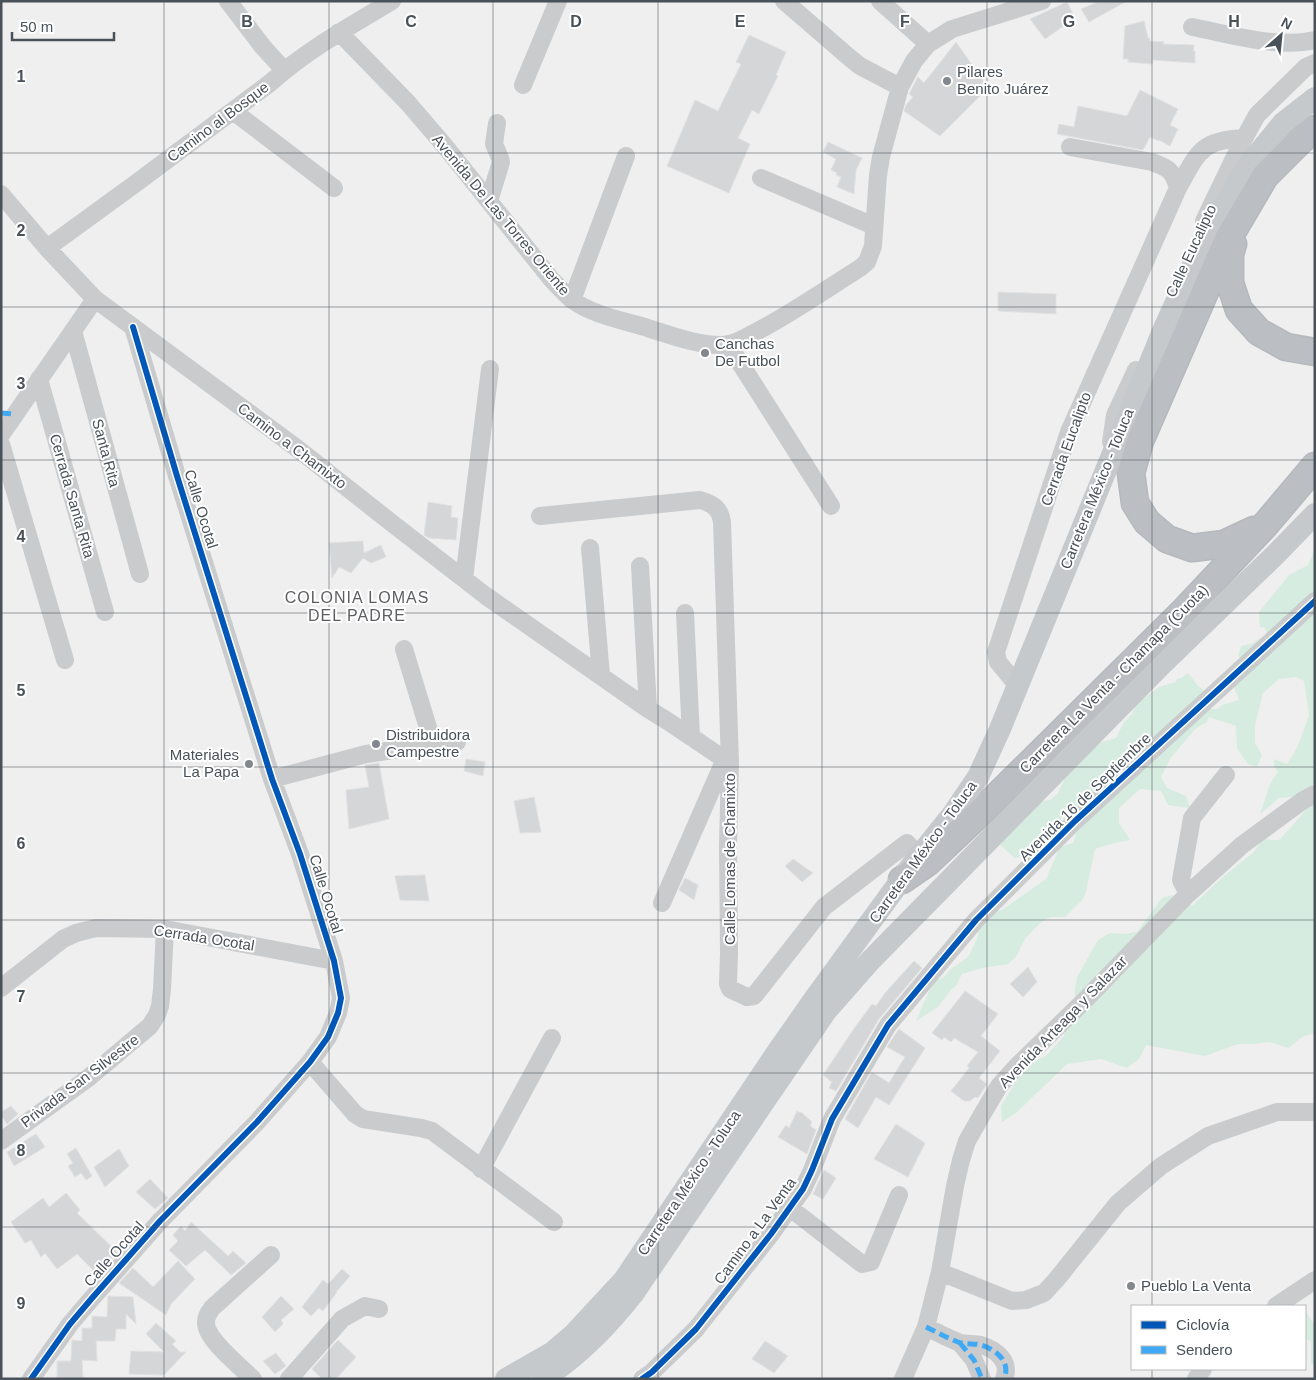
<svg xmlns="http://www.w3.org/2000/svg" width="1316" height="1380" viewBox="0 0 1316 1380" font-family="Helvetica,sans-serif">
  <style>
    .green { fill: #d6ece0 }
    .building { fill: #d5d6d8; stroke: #e1e1e2 }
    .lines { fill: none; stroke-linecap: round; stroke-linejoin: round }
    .highway-casing { stroke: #b5b9bd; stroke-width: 29 }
    .minor { stroke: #c9cbcd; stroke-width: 18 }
    .major { stroke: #c6c9cb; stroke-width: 22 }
    .highway { stroke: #bbbfc3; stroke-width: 26 }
    .quiet { stroke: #3fa9f5; stroke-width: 5; stroke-dasharray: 10 5; stroke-linecap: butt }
    .cycleway-casing { stroke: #fff; stroke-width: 9 }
    .cycleway { stroke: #0057b8; stroke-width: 6 }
    .grid { fill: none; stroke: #495159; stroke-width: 1; stroke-opacity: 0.55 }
    .poi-dot { fill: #83888e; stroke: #fff; stroke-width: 2 }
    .labels { text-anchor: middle; stroke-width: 4; stroke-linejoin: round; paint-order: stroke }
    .poi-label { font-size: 15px; fill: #495159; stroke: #fff; text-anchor: start }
    .street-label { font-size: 15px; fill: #495159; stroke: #fff }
    .neighbourhood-label { font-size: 16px; letter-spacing: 1px; fill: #5c5e62; stroke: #fff }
    .grid-label { font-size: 16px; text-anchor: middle; font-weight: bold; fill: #495159; stroke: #fff; stroke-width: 4; stroke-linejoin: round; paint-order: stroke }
  </style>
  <rect width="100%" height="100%" fill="#efefef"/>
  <path class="green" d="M 1315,549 L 1315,782 L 1302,796 L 1279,798 L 1260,814 L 1270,784 L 1278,772 L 1274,766 L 1274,759 L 1287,764 L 1298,746 L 1309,715 L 1304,681 L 1296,677 L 1279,679 L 1263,693 L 1255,725 L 1255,743 L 1262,755 L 1257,767 L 1248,764 L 1237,749 C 1237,741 1236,733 1236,726 L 1209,717 L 1207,722 L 1196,728 L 1170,759 L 1161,777 L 1167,788 L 1186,796 L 1190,808 L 1168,805 L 1161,791 L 1140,789 L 1119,808 L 1119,823 L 1130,840 L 1114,843 L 1095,849 L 1086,892 L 1083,899 L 1065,917 L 1050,917 L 1039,924 L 1025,939 L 1016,957 L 1008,964 L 982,968 L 962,974 L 956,986 L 951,990 L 938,1007 L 916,1021 L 933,982 L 944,977 L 951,969 L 968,957 L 977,939 L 981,922 L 993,912 L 1002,910 L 1046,879 L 1060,847 L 1073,843 L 1078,828 L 1068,828 L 1064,815 L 1041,849 L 1015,858 L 1000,845 L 1005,836 L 1028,803 L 1050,800 L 1058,793 L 1076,754 L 1090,745 L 1116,738 L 1124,722 L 1132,714 L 1137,703 L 1159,687 L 1176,682 L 1177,679 L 1181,678 L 1188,673 L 1198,686 L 1203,689 L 1203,696 L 1208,709 L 1217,709 L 1222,705 L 1239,700 L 1234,687 L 1248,669 L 1238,655 L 1241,646 L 1253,643 L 1260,638 L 1268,638 L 1265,628 L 1260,627 L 1259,612 L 1289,575 L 1308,565 Z
    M 1315,800 L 1315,1033 L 1302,1037 L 1289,1048 L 1269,1042 L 1252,1044 L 1238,1044 L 1205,1056 L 1146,1045 L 1139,1059 L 1127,1068 L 1101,1059 L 1067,1064 L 1016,1113 L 1002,1122 L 1001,1106 L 1025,1067 L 1047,1055 L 1064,1036 L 1067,1018 L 1075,1002 L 1075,988 L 1077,977 L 1098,940 L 1110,933 L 1124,934 L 1137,932 L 1162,898 L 1172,895 L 1192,906 L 1225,875 L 1254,852 L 1263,838 L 1271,840 L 1279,840 L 1300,817 L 1310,803 Z
    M 1305,1310 L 1315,1326 L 1315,1365 L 1311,1363 L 1311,1341 L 1305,1339 Z"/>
  <path class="building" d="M 1100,1 L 1127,1 L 1089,22 L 1081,9 Z
    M 1067,2 L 1075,18 L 1045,39 L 1030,19 Z
    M 1144,21 L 1148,38 L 1150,38 L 1149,41 L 1164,42 L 1163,44 L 1194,45 L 1193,51 L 1195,51 L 1195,63 L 1153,60 L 1152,64 L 1128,62 L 1128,59 L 1123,59 L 1125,26 Z
    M 749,35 L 786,52 L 776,75 L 778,76 L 759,114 L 752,110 L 738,138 L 750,144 L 729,193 L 667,166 L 695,100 L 718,111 L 741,64 L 736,62 Z
    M 956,42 L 984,82 L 983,93 L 940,136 L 904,111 L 906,105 L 913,97 L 909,94 L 918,77 L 924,83 Z
    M 1140,90 L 1178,109 L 1170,125 L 1178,129 L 1170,146 L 1159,140 L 1159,141 L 1150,137 L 1143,150 L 1057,134 L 1059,124 L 1074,127 L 1078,106 L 1127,116 Z
    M 828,142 L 862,158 L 856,170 L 854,194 L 837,187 L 841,177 L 836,175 L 837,173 L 831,170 L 836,159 L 823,152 Z
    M 998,292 L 1056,294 L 1056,314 L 998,311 Z
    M 428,502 L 452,506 L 451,517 L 458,518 L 456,540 L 429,538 L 424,535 Z
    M 363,541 L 364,553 L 381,545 L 386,557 L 371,563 L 363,558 L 351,573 L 339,567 L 332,578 L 329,543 Z
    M 466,759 L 485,762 L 483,776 L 464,771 Z
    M 379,763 L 389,819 L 349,829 L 346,790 L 369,787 L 365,765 Z
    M 534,797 L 541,832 L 520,833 L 514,801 Z
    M 793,859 L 813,873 L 802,882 L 785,866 Z
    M 425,875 L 429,901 L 400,900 L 395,876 Z
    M 685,878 L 698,885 L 694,900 L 679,890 Z
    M 914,961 L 922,968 L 879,1019 L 836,1091 L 829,1088 L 832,1082 L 823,1075 L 853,1030 L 872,1004 L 876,1006 L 885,993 Z
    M 1028,967 L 1037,982 L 1023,997 L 1010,984 Z
    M 965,991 L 998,1014 L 981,1036 L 1000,1051 L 979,1078 L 987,1084 L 978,1098 L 975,1097 L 970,1101 L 964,1101 L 951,1091 L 969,1068 L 967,1066 L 978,1052 L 954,1038 L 951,1042 L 944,1037 L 942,1040 L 932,1033 Z
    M 899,1029 L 925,1048 L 889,1105 L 876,1097 L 858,1128 L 845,1119 L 872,1072 L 889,1083 L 905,1057 L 887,1047 Z
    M 11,1106 L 18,1114 L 7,1124 L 1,1115 L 1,1112 Z
    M 797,1111 L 800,1113 L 801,1112 L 812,1122 L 810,1126 L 816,1130 L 807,1154 L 778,1137 L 786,1125 L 789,1128 Z
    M 896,1124 L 925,1143 L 908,1177 L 874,1159 Z
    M 36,1134 L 45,1147 L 14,1166 L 7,1152 Z
    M 76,1148 L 92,1176 L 86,1180 L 81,1173 L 75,1177 L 68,1166 L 73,1163 L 67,1154 Z
    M 119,1149 L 129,1166 L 105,1187 L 94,1167 Z
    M 824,1170 L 836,1178 L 823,1199 L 813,1194 Z
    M 150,1179 L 168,1198 L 155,1209 L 136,1192 Z
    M 66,1193 L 80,1210 L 77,1213 L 118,1253 L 98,1275 L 77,1254 L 57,1269 L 45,1253 L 41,1257 L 31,1240 L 25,1243 L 11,1222 L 43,1198 L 49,1207 Z
    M 191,1222 L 228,1256 L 233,1251 L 246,1263 L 231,1275 L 205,1250 L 186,1266 L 169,1250 L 178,1241 L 173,1235 L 181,1226 L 185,1231 Z
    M 178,1261 L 195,1279 L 171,1304 L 166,1315 L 119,1283 L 133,1268 L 153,1287 Z
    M 342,1269 L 350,1276 L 336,1292 L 337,1292 L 323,1311 L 319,1308 L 311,1316 L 302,1307 L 323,1280 L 328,1284 Z
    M 108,1296 L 133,1297 L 136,1324 L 126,1314 L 126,1329 L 116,1329 L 115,1341 L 96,1341 L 97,1361 L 82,1360 L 83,1379 L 57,1378 L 57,1361 L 71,1361 L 72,1340 L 82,1341 L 82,1328 L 92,1328 L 92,1316 L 107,1317 Z
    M 281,1296 L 294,1309 L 281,1320 L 283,1324 L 275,1332 L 262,1317 Z
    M 156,1323 L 176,1341 L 172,1344 L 180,1352 L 186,1352 L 164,1375 L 129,1374 L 131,1351 L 164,1352 L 146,1334 Z
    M 338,1340 L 356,1357 L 336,1379 L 322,1379 L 312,1369 Z
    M 765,1341 L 788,1356 L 774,1373 L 752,1359 Z
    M 276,1353 L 286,1366 L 275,1374 L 263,1361 Z"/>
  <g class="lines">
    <defs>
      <path id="highway" d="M 1233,244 L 1230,254 L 1230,283 L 1239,310 L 1259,332 L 1286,347 L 1315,352
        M 1254,530 L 1224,544 L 1192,548 L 1167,539 L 1147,522 L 1135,503 L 1131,473 L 1140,441 L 1228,239 L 1265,176 L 1300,141 L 1315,129
        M 902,880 L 928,862 L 981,812 L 1185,610 L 1266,524 L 1315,466"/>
    </defs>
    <use href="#highway" class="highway-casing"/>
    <path class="minor" d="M 228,1 L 263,47 L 284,70
      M 784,1 L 850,58 L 860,66 L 900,87
      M 880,1 L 928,44
      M 1192,27 C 1229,34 1278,49 1315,40
      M 339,32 L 408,103 L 444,145 L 552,280 C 558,286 564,293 571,299 C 589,313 616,319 638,325 C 662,332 697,346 722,345 C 734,345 744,338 754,333 C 791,314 825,290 860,268 L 867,262 L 873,246 L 878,175 L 881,157 L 900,87 L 914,61 L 928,44 L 952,29 L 1042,1
      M 523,85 L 558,1
      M 233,111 L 334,188
      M 1070,147 L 1152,162 C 1169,168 1173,171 1178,188
      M 761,178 L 874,226
      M 1,194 L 47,248 L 95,299 L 298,449 L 393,524 L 486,596 L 648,709 L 666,720 L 730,763
      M 489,201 L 501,162 L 500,158 L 494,144 L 497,123
      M 1204,221 L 1241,144 L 1257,115 L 1306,67 L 1315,63
      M 47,248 L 139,181 L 270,83 C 307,50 350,26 392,1
      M 572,300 L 626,156
      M 73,331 L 140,574
      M 728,344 L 831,506
      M 39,379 L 105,612
      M 1,435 L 95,299
      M 1111,442 L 1115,415 L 1136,370
      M 1,444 L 65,660
      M 540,516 L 700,500 C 713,504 720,508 722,522 L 730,763 L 728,846 L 729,953 L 728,984 L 730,989 L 747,997 L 754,996 L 824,907 L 907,843 L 919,856
      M 590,548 L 601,675
      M 640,566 L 648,709
      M 464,579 L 490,369
      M 685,613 L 691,737
      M 404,649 L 433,744
      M 1017,685 L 998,662 L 996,652 L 1069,432 L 1178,188 C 1198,153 1200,140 1244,138
      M 272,779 L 366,754 L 433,744 L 457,742
      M 1188,894 L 1181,880 L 1192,818 L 1226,775
      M 662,903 L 725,759
      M 1,988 L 63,939 L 76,933 L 96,928 L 165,929 L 334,961
      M 310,1062 L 355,1114 L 363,1119 L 421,1128 L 432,1131 L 554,1222
      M 1,1141 L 87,1079 L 150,1026 L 157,1015 L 160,1006 L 162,989 L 165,929
      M 481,1169 L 552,1038
      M 790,1208 L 862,1264 L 871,1262 L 899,1195
      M 940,1272 L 1012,1301 L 1026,1300 L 1044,1293 L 1056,1280 L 1118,1203 L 1161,1166 L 1208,1136 L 1277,1112 L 1315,1112
      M 1276,1306 L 1315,1280
      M 926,1327 C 937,1332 947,1338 958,1342 C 965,1345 974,1343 981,1345 C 997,1350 1011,1362 1004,1379
      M 960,1343 L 974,1360 L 982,1379
      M 31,1379 L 70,1324 L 93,1297 L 160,1221 L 257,1122 L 310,1062 L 328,1037 L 338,1013 L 341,998 L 334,961 L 300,854 L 272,779 L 177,476 L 133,327
      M 253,1379 C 241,1367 205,1339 206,1322 C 206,1316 209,1312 212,1308 L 271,1255
      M 289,1379 L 342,1319 L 365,1306 L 379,1309
      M 642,1379 L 652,1372 L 696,1329 L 771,1234 L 803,1189 L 812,1170 L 832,1119 L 888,1025 L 976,920 L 1075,821 L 1315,601
      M 903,1379 L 926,1327 L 940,1272 L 955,1186 L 961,1160 L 967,1141 L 983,1113 L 999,1086 L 1018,1065 L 1083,1002 L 1188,894 L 1242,845 L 1302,801 L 1315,794
      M 1196,1379 L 1203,1369"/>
    <path class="major" d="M 506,1379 L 553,1352 L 573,1335 L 624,1280 L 778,1051 L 815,998 L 912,865 L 953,814 L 978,777 L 1000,729 L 1165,326 L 1209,231 L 1247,167 L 1283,123 L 1315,98
      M 543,1379 C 579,1356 607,1327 633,1294 L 826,1011 L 870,961 L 1161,665 L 1274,556 L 1315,514"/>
    <use href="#highway" class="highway"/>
    <path class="quiet" d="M 1,413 L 15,414
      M 926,1327 C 937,1332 947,1338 958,1342 C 965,1345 974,1343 981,1345 C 997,1350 1011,1362 1004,1379
      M 960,1343 L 974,1360 L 982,1379"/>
    <defs>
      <path id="cycleway" d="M 31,1379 L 70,1324 L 93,1297 L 160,1221 L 257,1122 L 310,1062 L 328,1037 L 338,1013 L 341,998 L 334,961 L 300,854 L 272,779 L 177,476 L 133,327
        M 642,1379 L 652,1372 L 696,1329 L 771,1234 L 803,1189 L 812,1170 L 832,1119 L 888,1025 L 976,920 L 1075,821 L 1315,601"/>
    </defs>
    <use href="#cycleway" class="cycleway-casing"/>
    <use href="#cycleway" class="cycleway"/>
  </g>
  <path class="grid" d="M 164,1 L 164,1379M 329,1 L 329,1379M 493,1 L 493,1379M 658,1 L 658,1379M 822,1 L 822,1379M 987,1 L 987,1379M 1152,1 L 1152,1306M 1,153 L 1315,153M 1,307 L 1315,307M 1,460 L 1315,460M 1,613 L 1315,613M 1,767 L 1315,767M 1,920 L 1315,920M 1,1073 L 1315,1073M 1,1227 L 1315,1227M 1152,1369 L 1152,1379"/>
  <g class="poi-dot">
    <circle cx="947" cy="81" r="5"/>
    <circle cx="705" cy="353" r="5"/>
    <circle cx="376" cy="744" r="5"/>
    <circle cx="249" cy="764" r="5"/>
    <circle cx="1131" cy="1286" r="5"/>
  </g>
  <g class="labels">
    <g class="poi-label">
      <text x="957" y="77">Pilares<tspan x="957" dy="17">Benito Juárez</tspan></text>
      <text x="715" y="349">Canchas<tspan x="715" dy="17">De Futbol</tspan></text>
      <text x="386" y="740">Distribuidora<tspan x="386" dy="17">Campestre</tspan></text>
      <text x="239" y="760" text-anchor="end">Materiales<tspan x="239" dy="17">La Papa</tspan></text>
      <text x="1141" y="1291">Pueblo La Venta</text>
    </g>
    <g class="street-label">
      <text transform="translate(218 122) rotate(-37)" y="5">Camino al Bosque</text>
      <text transform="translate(501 215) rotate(50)" y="5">Avenida De Las Torres Oriente</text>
      <text transform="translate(1191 251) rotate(-65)" y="5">Calle Eucalipto</text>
      <text transform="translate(292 446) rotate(37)" y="5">Camino a Chamixto</text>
      <text transform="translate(1066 449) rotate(-70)" y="5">Cerrada Eucalipto</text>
      <text transform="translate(106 453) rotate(75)" y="5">Santa Rita</text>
      <text transform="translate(1097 489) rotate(-68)" y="5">Carretera México - Toluca</text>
      <text transform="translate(72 496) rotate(74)" y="5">Cerrada Santa Rita</text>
      <text transform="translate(201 509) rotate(73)" y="5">Calle Ocotal</text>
      <text transform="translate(1114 679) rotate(-45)" y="5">Carretera La Venta - Chamapa (Cuota)</text>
      <text transform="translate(1085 797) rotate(-44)" y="5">Avenida 16 de Septiembre</text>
      <text transform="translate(923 852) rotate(-54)" y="5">Carretera México - Toluca</text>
      <text transform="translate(730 859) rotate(-90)" y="5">Calle Lomas de Chamixto</text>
      <text transform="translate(326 894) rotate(73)" y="5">Calle Ocotal</text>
      <text transform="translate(204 938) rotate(9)" y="5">Cerrada Ocotal</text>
      <text transform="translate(1063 1022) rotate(-46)" y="5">Avenida Arteaga y Salazar</text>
      <text transform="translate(80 1081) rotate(-37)" y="5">Privada San Silvestre</text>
      <text transform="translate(689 1183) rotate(-56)" y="5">Carretera México - Toluca</text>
      <text transform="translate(755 1231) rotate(-54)" y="5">Camino a La Venta</text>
      <text transform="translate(114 1254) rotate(-48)" y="5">Calle Ocotal</text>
    </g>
    <g class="neighbourhood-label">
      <text x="357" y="603">COLONIA LOMAS<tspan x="357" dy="18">DEL PADRE</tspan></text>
    </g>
  </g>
  <g class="grid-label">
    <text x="247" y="27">B</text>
    <text x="411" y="27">C</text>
    <text x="576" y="27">D</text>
    <text x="740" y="27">E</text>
    <text x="905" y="27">F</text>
    <text x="1069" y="27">G</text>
    <text x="1234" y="27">H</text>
    <text x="21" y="82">1</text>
    <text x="21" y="236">2</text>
    <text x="21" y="389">3</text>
    <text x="21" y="542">4</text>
    <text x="21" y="696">5</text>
    <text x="21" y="849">6</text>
    <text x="21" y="1002">7</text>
    <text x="21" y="1156">8</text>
    <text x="21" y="1309">9</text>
  </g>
  <rect width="1316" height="1380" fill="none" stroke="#495159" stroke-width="5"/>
  <rect x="1131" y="1305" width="175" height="65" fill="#ffffff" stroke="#b6b9bd"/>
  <rect x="1141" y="1321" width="25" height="8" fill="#0057b8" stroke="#b6b9bd"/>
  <text x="1176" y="1330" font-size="15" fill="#495159">Ciclovía</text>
  <rect x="1141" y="1346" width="25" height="8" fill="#3fa9f5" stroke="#b6b9bd"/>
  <text x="1176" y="1355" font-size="15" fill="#495159">Sendero</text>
  <g transform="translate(1281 35) rotate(27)" stroke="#ffffff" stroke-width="4" paint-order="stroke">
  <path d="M0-4L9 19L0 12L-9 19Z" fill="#495159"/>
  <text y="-8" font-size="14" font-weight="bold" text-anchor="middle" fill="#495159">N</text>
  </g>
  <path d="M12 32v8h102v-8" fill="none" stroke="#495159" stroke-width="2.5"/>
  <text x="20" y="32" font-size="15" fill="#495159" stroke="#ffffff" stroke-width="4" paint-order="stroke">50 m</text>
</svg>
